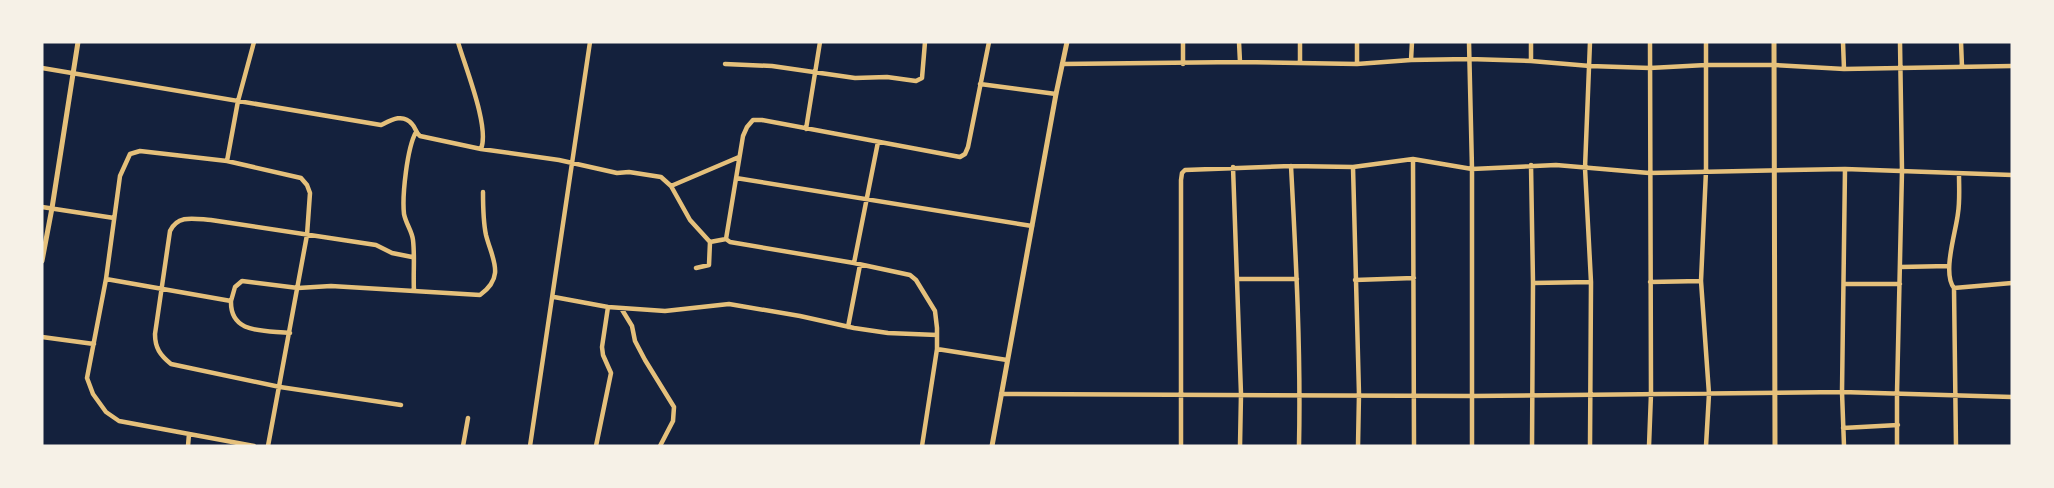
<svg xmlns="http://www.w3.org/2000/svg" width="2054" height="488" viewBox="0 0 2054 488" font-family="Lato,sans-serif">
  <style>
    .lines { fill: none; stroke-linecap: round; stroke-linejoin: round }
    .minor { stroke: #e5c07b; stroke-width: 4.5 }
    .tertiary { stroke: #e5c07b; stroke-width: 5 }
  </style>
  <rect width="100%" height="100%" fill="#14213d"/>
  <g class="lines">
    <path class="minor" d="M 458,42 C 465,67 490,127 481,149
      M 1183,42 L 1183,64
      M 1239,42 L 1240,62
      M 1300,42 L 1300,63
      M 1357,42 L 1357,64
      M 1469,42 L 1472,169 L 1472,446
      M 1590,42 L 1585,168 L 1591,282 L 1590,446
      M 1706,42 L 1706,171 L 1701,281 L 1709,394 L 1706,446
      M 1843,42 L 1844,69
      M 1961,42 L 1962,67
      M 1411,60 L 1412,42
      M 1531,61 L 1531,42
      M 725,64 L 772,66 L 855,78 L 887,77 L 916,81 L 922,78 L 925,42
      M 1062,64 L 1240,62 L 1357,64 L 1411,60 L 1469,59 L 1531,61 L 1590,66 L 1650,68 L 1706,65 L 1774,65 L 1844,69 L 2012,66
      M 42,68 L 381,125 C 391,120 403,113 412,124 C 416,128 415,132 420,136 L 481,149 L 559,160 L 617,173 L 629,172 L 661,177 L 671,186 L 690,220 L 710,242
      M 980,84 L 1056,94
      M 806,129 L 820,42
      M 1413,159 L 1414,446
      M 227,161 L 238,101 L 254,42
      M 1531,165 L 1533,283 L 1532,446
      M 1291,166 C 1296,259 1301,353 1299,446
      M 1233,167 L 1241,394 L 1240,446
      M 1353,167 L 1359,394 L 1358,446
      M 736,178 L 1032,226
      M 671,186 L 739,157
      M 42,207 L 114,218
      M 726,239 L 743,136 L 747,127 L 753,120 L 762,120 L 960,157 L 965,154 L 968,147 L 989,42
      M 854,263 L 878,142
      M 1900,267 L 1949,266
      M 696,268 L 709,265 L 710,242 L 726,239 L 730,242 L 854,263 L 910,275 L 916,280 L 935,311 L 937,328 L 937,349 L 922,446
      M 106,279 L 231,301 L 235,287 L 242,281 L 298,288 L 331,286 L 480,295 C 506,276 492,259 486,235 C 483,221 483,207 483,192
      M 1237,279 L 1297,279
      M 1355,280 L 1414,278
      M 1650,282 L 1701,281
      M 1533,283 L 1591,282
      M 1844,284 L 1900,284
      M 1954,288 L 2012,283
      M 414,291 C 413,274 415,257 413,240 C 412,231 406,224 404,214 C 402,196 407,148 416,132
      M 554,297 L 608,307 L 665,311 L 729,304 L 800,316 L 854,328 L 888,333 L 937,335
      M 231,301 C 230,335 265,330 290,333
      M 621,308 L 632,326 L 635,341 L 645,360 L 674,407 L 673,421 L 660,446
      M 848,327 L 860,265
      M 42,337 L 94,344
      M 937,349 L 1007,360
      M 1001,394 L 1472,396 L 1842,392 L 2012,397
      M 401,405 L 280,387 L 171,364 C 160,355 155,348 155,334 L 170,231 C 178,214 195,219 211,220 L 376,245 L 392,253 L 412,257
      M 1843,428 L 1898,425
      M 188,446 L 189,434
      M 254,446 L 119,421 L 106,412 L 93,394 L 87,378 L 106,279 L 120,176 L 130,154 L 140,151 L 227,161 L 301,178 L 307,185 L 310,193 L 307,235 L 268,446
      M 463,446 L 468,418
      M 530,446 L 590,42
      M 596,446 L 611,373 L 603,355 L 602,347 L 608,307
      M 1181,446 L 1181,180 L 1182,173 L 1185,170 L 1291,166 L 1353,167 L 1413,159 L 1472,169 L 1556,165 L 1649,173 L 1845,169 L 2012,175
      M 1649,446 L 1651,394 L 1650,42
      M 1844,446 L 1842,392 L 1845,169
      M 1897,446 L 1897,393 L 1902,171 L 1900,42
      M 1956,446 L 1954,288 C 1942,273 1956,232 1958,213 C 1960,200 1959,187 1959,174"/>
    <path class="tertiary" d="M 1774,42 L 1775,446
      M 42,261 L 52,208 L 78,42
      M 992,446 L 1056,94 L 1067,42"/>
  </g>
  <rect width="2054" height="488" fill="none" stroke="#f6f1e7" stroke-width="87"/>
</svg>
